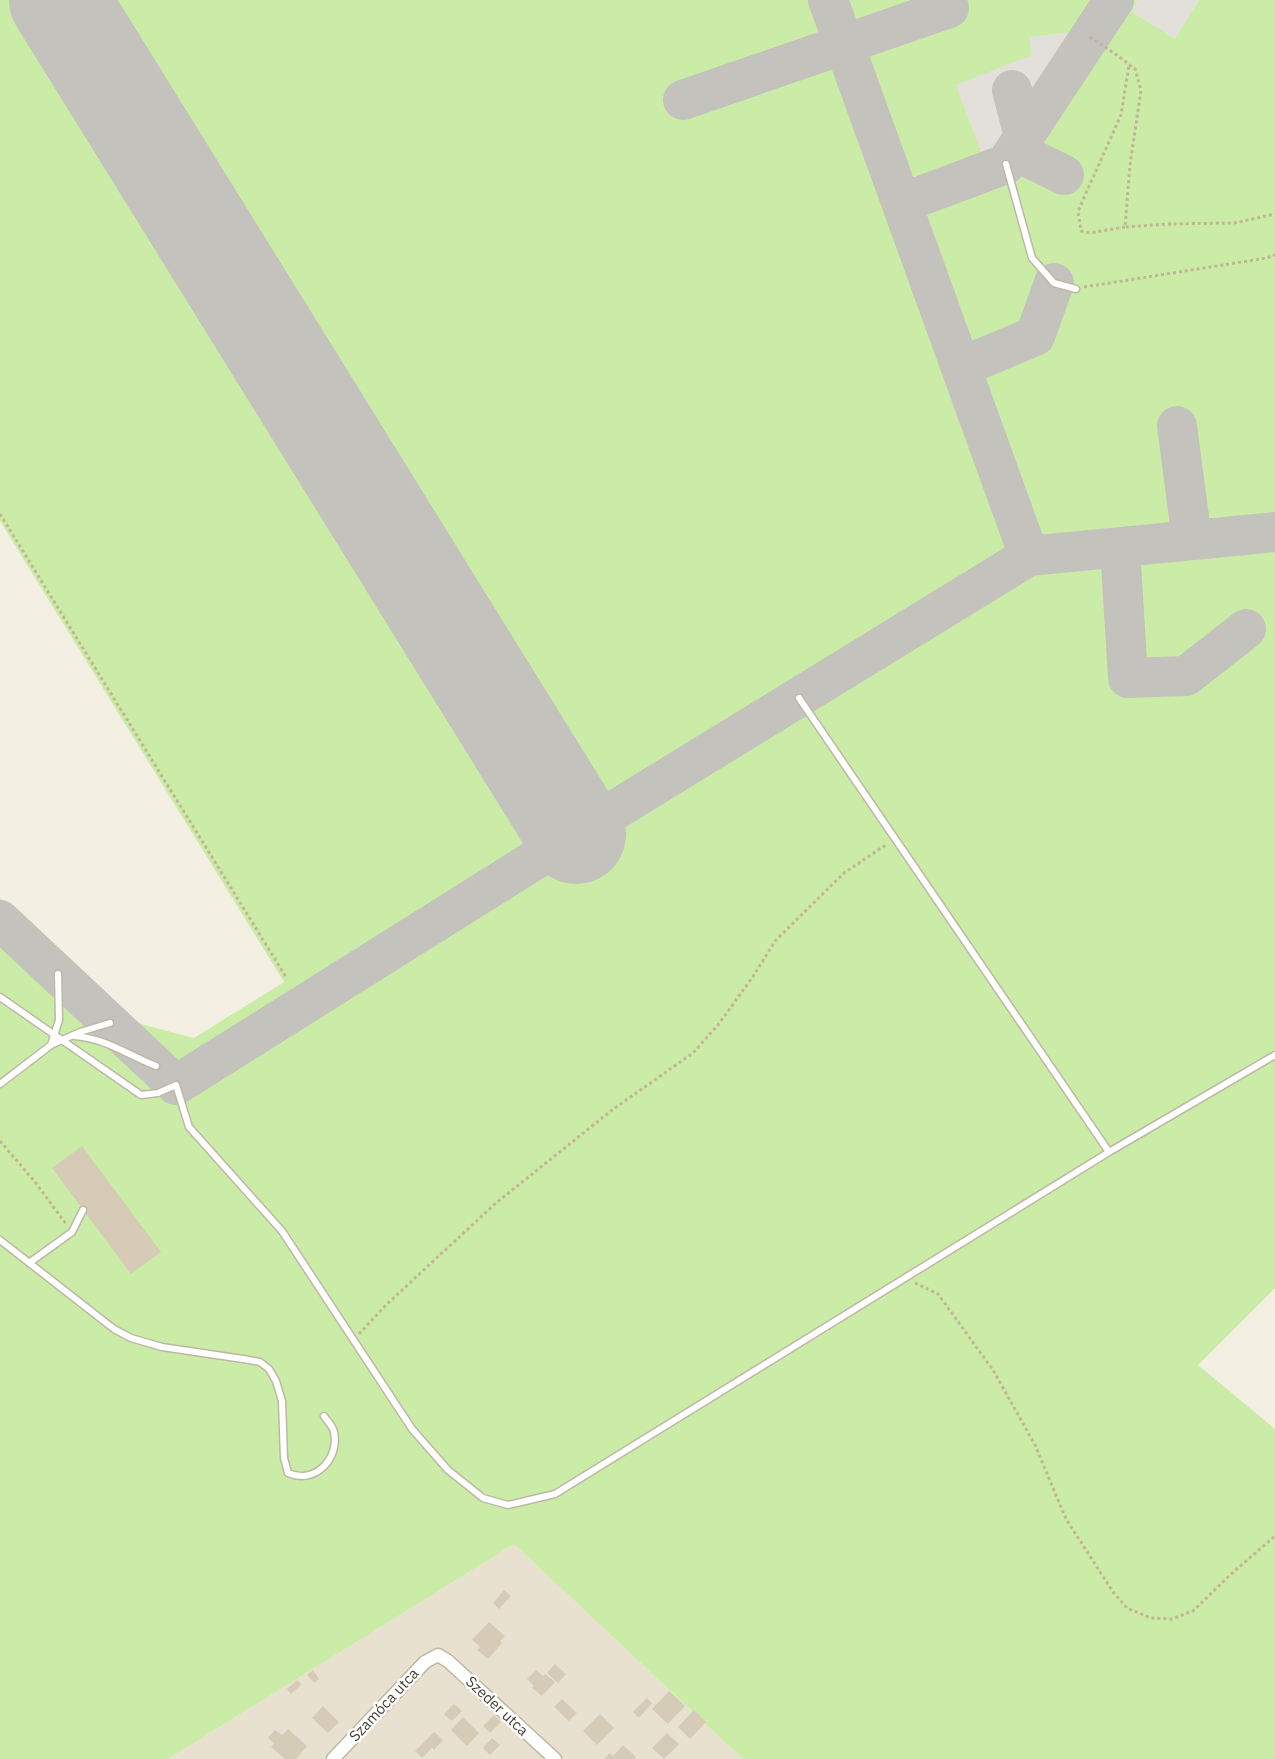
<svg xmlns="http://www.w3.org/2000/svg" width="1275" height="1759" viewBox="0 0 1275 1759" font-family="'IBM Plex Sans',sans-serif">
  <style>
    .residential { fill: #e8e1d0 }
    .green { fill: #cbeca7 }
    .parking { fill: #e3e0dc }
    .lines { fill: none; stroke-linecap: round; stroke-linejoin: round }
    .taxiway { stroke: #c4c2bc; stroke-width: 40 }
    .runway { stroke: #c4c2bc; stroke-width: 100 }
    .building { fill: #d5cbb7 }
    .lane-casing { stroke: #bfb7a5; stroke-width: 9 }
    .street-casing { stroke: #bfb7a5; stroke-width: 15 }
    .path { stroke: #c3b495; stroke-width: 3; stroke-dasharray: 3 3; stroke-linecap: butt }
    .lane { stroke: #fff; stroke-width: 6 }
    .street { stroke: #fff; stroke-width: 12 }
    .labels { text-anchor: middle; stroke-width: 5; stroke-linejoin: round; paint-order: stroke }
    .street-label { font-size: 15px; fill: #453f33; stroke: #fff }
  </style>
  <rect width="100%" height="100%" fill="#f3efe3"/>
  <path class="residential" d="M 514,1544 L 743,1759 L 168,1759 Z"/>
  <path class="green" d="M 0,0 L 1138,0 L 1132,12 L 1175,38 L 1199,0 L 1275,0 L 1275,1288 L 1198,1365 L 1275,1429 L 1275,1759 L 743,1759 L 514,1544 L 168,1759 L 0,1759 L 0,898 L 137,1023 L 194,1038 L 284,982 L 0,521 Z"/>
  <path class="parking" d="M 1138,0 L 1199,0 L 1175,38 L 1132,12 Z
    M 1080,31 L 985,163 L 956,85 L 1032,55 L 1029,37 Z"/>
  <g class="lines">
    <path class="taxiway" d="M 828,0 L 1029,556
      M 1012,90 L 1024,136
      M 683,100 L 949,8
      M 1015,151 L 1064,175
      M 902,203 L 1006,164 L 1114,0
      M 961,367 L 1035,336 L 1054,283
      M 1177,426 L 1192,540
      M 1120,547 L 1128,678 L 1186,676 L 1246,629
      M 0,920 L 176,1085 L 576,834 L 1029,556 L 1275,532"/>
    <path class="runway" d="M 59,0 L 576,834"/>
  </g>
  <path class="building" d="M 82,1146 L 161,1252 L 131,1274 L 52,1168 Z
    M 504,1590 L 511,1596 L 499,1609 L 493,1603 Z
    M 489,1622 L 505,1636 L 500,1641 L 502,1643 L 488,1659 L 477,1650 L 480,1647 L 472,1640 Z
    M 555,1664 L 566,1674 L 558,1683 L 547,1673 Z
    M 313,1670 L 319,1679 L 314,1683 L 307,1675 Z
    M 536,1670 L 543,1676 L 545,1674 L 555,1682 L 542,1696 L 532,1688 L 534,1686 L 527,1679 Z
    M 297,1680 L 302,1684 L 291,1694 L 287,1689 Z
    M 669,1691 L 685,1706 L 668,1724 L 652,1709 Z
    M 647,1698 L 652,1703 L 639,1718 L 633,1712 Z
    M 562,1699 L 577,1713 L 569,1721 L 554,1707 Z
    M 454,1704 L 462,1711 L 452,1721 L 444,1714 Z
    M 323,1706 L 339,1722 L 328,1733 L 312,1718 Z
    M 694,1710 L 706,1722 L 690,1739 L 678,1727 Z
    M 600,1714 L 614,1728 L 597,1745 L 583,1731 Z
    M 494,1715 L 501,1722 L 490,1733 L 483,1726 Z
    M 463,1717 L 479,1733 L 467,1746 L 451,1730 Z
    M 288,1729 L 307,1746 L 296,1759 L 285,1759 L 271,1747 L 274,1743 L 268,1738 L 275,1730 L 282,1735 Z
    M 434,1732 L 443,1740 L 434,1750 L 432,1748 L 422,1758 L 415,1751 Z
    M 667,1733 L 679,1744 L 664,1759 L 652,1748 Z
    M 492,1738 L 500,1745 L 490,1755 L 483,1748 Z
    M 623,1745 L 636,1757 L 634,1759 L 604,1759 L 610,1753 L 613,1756 Z"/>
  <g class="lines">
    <defs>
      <path id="lane" d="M 1006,164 L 1032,258 L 1054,283 L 1076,289
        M 799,698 L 1109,1152
        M 58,974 L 59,1020 L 51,1045 L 80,1032 L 110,1023
        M 0,997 L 141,1095 L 158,1093 L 176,1085 L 189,1127 L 282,1231 L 412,1429 L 448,1470 L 483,1498 L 508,1505 L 555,1494 L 1109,1152 L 1275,1055
        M 74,1036 C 105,1038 128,1055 156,1066
        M 0,1084 L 51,1045
        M 0,1240 L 114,1329 L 131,1338 L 162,1347 L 243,1359 L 260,1362 L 269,1369 L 276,1381 L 282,1401 L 284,1458 L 288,1473 C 314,1485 340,1459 334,1432 C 333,1426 327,1421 324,1416
        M 29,1263 L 72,1232 L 83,1210"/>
      <path id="street" d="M 333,1759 L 425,1662 L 438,1655 L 448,1661 L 555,1759"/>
    </defs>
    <use href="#lane" class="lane-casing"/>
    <use href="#street" class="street-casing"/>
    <path class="path" d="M 1090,37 L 1117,55 L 1135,69 L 1141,90 L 1130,165 L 1125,227 L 1169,224 L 1234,223 L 1275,214
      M 1125,227 L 1090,233 L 1081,231 L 1078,211 L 1121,115 L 1129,65
      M 1084,287 L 1267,258 L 1275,255
      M 0,514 L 286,977
      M 0,1141 L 35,1182 L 66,1224
      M 915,1283 L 938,1294 L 993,1370 L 1035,1445 L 1066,1519 L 1113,1592 L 1127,1608 L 1151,1618 L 1172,1619 L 1193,1611 L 1230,1575 L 1275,1536
      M 359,1334 L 386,1305 L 496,1203 L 612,1110 L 693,1053 L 718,1025 L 752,978 L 776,940 L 844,873 L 887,844"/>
    <use href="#lane" class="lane"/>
    <use href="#street" class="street"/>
  </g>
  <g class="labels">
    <g class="street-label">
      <text transform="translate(384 1705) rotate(-47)" y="5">Szamóca utca</text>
      <text transform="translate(497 1706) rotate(43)" y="5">Szeder utca</text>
    </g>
  </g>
</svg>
